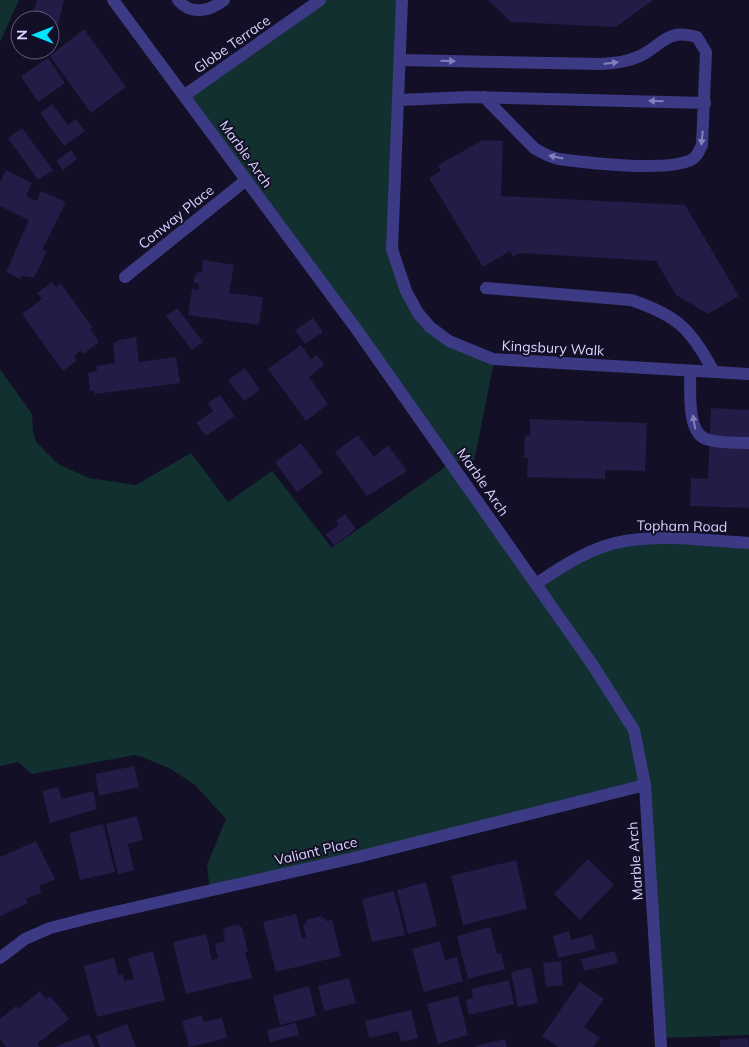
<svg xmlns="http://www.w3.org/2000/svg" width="749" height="1047" viewBox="0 0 749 1047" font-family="Mulish,sans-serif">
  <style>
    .green { fill: #12302f }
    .building { fill: #241b47 }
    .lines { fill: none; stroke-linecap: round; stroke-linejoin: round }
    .minor { stroke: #3d3a85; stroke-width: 12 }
    .oneway { fill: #837fbc }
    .labels { text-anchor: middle; stroke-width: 4; stroke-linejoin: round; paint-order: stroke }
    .street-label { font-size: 14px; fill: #d9d4ff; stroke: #130f26 }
  </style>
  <rect width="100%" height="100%" fill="#130f26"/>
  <path class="green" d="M 0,0 L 19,0 L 0,42 Z
    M 316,0 L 405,0 L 393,222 L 399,268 L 432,326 L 495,357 L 474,461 L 453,462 L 535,583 L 625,541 L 749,542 L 749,1035 L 662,1038 L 646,786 L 210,892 L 207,865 L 226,819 L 195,785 L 171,769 L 142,757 L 135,755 L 32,774 L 18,762 L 0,766 L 0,369 L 32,414 L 33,433 L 37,443 L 58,464 L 89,478 L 136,485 L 191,453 L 228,502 L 272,471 L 332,548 L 452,462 L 185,94 Z"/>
  <path class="building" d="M 37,0 L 64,0 L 58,25 L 50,23 L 50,20 L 34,20 L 32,17 Z
    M 488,0 L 653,0 L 616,27 L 511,22 Z
    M 84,29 L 126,87 L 91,113 L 50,56 Z
    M 48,58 L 65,83 L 38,102 L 21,76 Z
    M 52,104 L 68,125 L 76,119 L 85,131 L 64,146 L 40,113 Z
    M 22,128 L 53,170 L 38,180 L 8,138 Z
    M 483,140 L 503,141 L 501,196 L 685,205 L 739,296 L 708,314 L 676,295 L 656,261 L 520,253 L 513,257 L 510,251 L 483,267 L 429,178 L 441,171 L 438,165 Z
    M 71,150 L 77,159 L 63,170 L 56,161 Z
    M 6,170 L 32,183 L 26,196 L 37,201 L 41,191 L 66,202 L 42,250 L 47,251 L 34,278 L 22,276 L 20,279 L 6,272 L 29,220 L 0,206 L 0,182 Z
    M 203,260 L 234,265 L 229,293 L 263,297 L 259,325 L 188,315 L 192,289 L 198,290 L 199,285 L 194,282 L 194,277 L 198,272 L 202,272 Z
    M 52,282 L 56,287 L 61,284 L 93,328 L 90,329 L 99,342 L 83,354 L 80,351 L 74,356 L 77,360 L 63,371 L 22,314 L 42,299 L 37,293 Z
    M 177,308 L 203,342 L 192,350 L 166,316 Z
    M 313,318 L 323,332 L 305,344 L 295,330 Z
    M 136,337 L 139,362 L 176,357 L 180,383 L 95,394 L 94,391 L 90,391 L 88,373 L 97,371 L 96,366 L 115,363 L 113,343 L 118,342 L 118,340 Z
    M 301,345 L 311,359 L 317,355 L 324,365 L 309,377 L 328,404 L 306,421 L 268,369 Z
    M 245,368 L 260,390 L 244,401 L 228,380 Z
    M 220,395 L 235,416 L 206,436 L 196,423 L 213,411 L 208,403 Z
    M 711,408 L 749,410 L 749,508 L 690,506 L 691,478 L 708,479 Z
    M 530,419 L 647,423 L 645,471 L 605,470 L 605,479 L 527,477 L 528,458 L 524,458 L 525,435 L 530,436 Z
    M 358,435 L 374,457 L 388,445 L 407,471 L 367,496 L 335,452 Z
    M 301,443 L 323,473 L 297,492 L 275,462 Z
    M 345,514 L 356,529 L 334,546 L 326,534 L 339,525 L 336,521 Z
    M 134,766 L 139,787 L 99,796 L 95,774 Z
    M 58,787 L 62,799 L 93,791 L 97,809 L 50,823 L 42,791 Z
    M 137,816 L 143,840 L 128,844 L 134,870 L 118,874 L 106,824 Z
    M 103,824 L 115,872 L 80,880 L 69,833 Z
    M 36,841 L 55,879 L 39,886 L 42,892 L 26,899 L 28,903 L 0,916 L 0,857 Z
    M 588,859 L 614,885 L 580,920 L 554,894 Z
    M 516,860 L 527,909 L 463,925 L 451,876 Z
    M 426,882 L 437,926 L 408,934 L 397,890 Z
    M 394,891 L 405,935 L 372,942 L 362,899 Z
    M 296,914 L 302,938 L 306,937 L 303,924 L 307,923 L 306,920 L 321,916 L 322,919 L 325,918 L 326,921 L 332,920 L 341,956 L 276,972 L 263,922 Z
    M 239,924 L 240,927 L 242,927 L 248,952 L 245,952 L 252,978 L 186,994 L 173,942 L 206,934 L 212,960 L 218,958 L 215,944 L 225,941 L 223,932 L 225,931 L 224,928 Z
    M 490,927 L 497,954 L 501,953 L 505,969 L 468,979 L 457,936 Z
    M 569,931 L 571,940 L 592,934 L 596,949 L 558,958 L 553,936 Z
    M 440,941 L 445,960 L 457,957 L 463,981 L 424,992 L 412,949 Z
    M 153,951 L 165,1000 L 97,1017 L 84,966 L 114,958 L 118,975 L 123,974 L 124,981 L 134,979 L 128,958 Z
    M 615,951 L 618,963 L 584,971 L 581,959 Z
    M 561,961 L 563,985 L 546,987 L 543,963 Z
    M 531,967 L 538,1003 L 518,1007 L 511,972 Z
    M 349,978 L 356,1003 L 324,1011 L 318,986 Z
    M 509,980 L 514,1004 L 469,1015 L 466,1000 L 473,998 L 471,989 Z
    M 580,982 L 604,999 L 584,1027 L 600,1038 L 593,1047 L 558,1047 L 542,1036 Z
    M 309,986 L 316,1016 L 280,1025 L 273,996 Z
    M 40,991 L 46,999 L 50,996 L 69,1019 L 37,1044 L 40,1047 L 6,1047 L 0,1039 L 0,1019 L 16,1006 L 18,1009 Z
    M 458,996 L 468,1035 L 438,1044 L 427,1004 Z
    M 411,1010 L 418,1038 L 401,1042 L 398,1031 L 369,1038 L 365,1021 Z
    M 202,1015 L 203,1022 L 222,1018 L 227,1038 L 189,1047 L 182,1021 Z
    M 296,1023 L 299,1035 L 270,1042 L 267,1030 Z
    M 127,1024 L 136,1047 L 100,1047 L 96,1036 Z
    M 89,1034 L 95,1047 L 54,1047 Z
    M 748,1038 L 749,1047 L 720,1047 L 720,1040 Z
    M 505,1039 L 507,1047 L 475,1047 L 475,1046 Z"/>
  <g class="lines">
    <path class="minor" d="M 113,0 L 357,330 L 592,664 L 634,730 L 645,785 L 661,1047
      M 178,0 C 191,16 210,11 224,0
      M 402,0 L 392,249 L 406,291 L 418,313 L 430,327 L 449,341 L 493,359 L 749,374
      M 400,60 L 601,64 C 615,63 627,62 640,56 C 663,45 666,28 697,37 L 706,52 L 702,145 C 699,151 697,157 691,160 C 666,172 588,163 559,159 C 549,157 542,153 534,148 L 484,97
      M 185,95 L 320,0
      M 398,100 L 470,97 L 705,103
      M 125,277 L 245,181
      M 486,288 L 631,300 C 679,316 690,329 714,372
      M 690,371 C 691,389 686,432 706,439 C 719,444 736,442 749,443
      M 536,584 C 562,566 593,546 625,541 C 665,534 709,541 749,543
      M 0,958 L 25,939 L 50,928 L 93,917 L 358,857 L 645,785"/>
  </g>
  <defs><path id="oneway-solid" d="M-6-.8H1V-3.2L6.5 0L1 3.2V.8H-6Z" transform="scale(1.25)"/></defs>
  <g class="oneway">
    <use href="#oneway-solid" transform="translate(448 61) rotate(2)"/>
    <use href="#oneway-solid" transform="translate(611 63) rotate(-7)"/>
    <use href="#oneway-solid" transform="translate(656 101) rotate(-179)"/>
    <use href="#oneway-solid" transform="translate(702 138) rotate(96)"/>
    <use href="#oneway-solid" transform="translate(556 157) rotate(-168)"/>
    <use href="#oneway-solid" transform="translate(694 422) rotate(-100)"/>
  </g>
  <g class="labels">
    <g class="street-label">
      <text transform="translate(232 44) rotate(-35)" y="5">Globe Terrace</text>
      <text transform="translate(246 154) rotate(54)" y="5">Marble Arch</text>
      <text transform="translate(176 217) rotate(-39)" y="5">Conway Place</text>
      <text transform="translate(553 348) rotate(3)" y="5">Kingsbury Walk</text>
      <text transform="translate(483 482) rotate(55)" y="5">Marble Arch</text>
      <text transform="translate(682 526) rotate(1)" y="5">Topham Road</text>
      <text transform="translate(316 851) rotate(-13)" y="5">Valiant Place</text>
      <text transform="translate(635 861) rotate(-94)" y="5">Marble Arch</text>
    </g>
  </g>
  <g transform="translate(35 35) rotate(270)"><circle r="24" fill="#130f26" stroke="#625e7d"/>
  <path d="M0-4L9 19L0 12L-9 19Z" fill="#00e5ff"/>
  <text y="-8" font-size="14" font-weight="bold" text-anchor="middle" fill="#d9d4ff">N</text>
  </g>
</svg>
